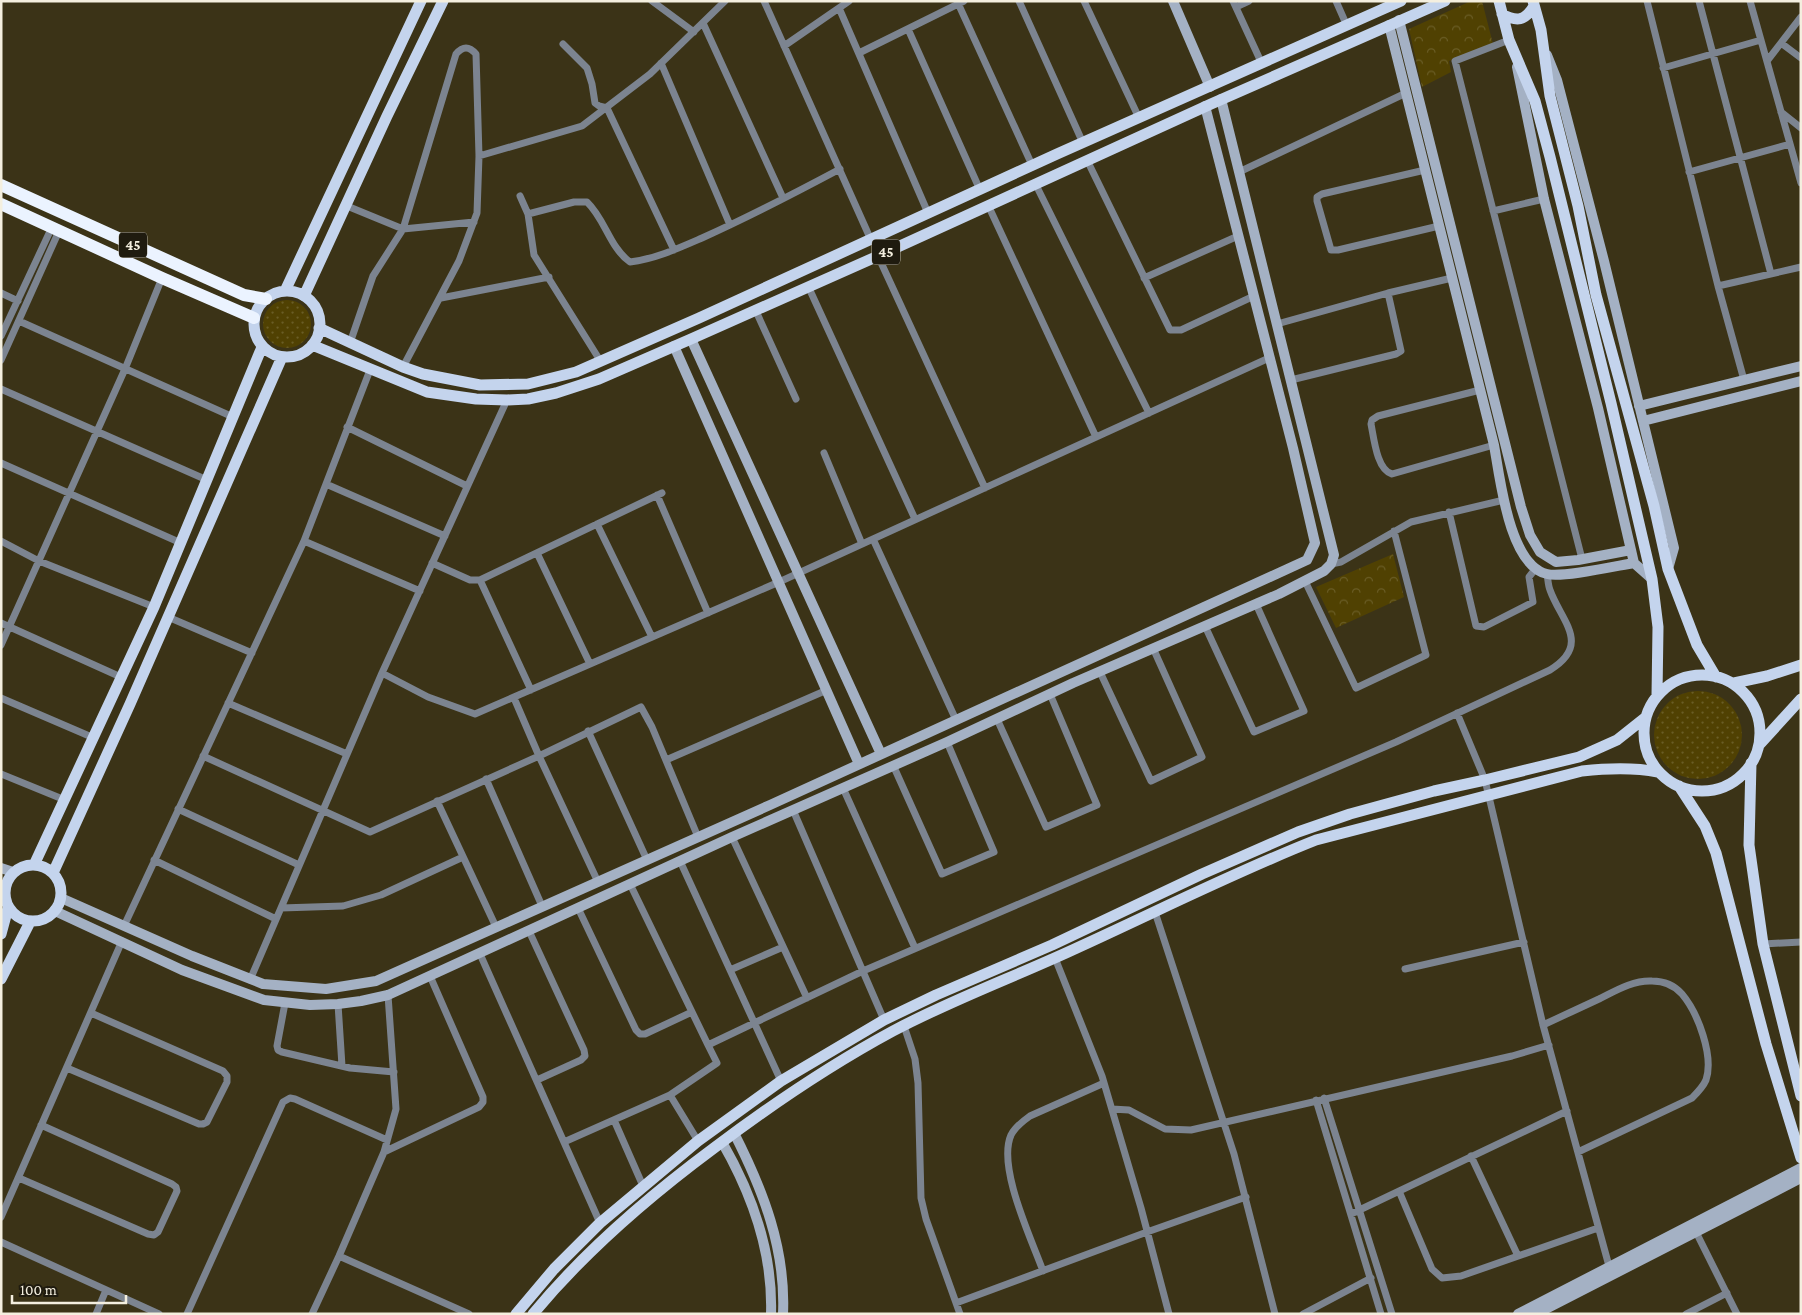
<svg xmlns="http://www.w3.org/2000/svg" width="1802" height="1315" viewBox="0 0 1802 1315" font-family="'Crimson Pro',serif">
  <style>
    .grass { fill: url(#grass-dots) }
    .park { fill: url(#park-crowns) }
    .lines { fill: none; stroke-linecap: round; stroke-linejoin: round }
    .street { stroke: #7c8490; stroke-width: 7 }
    .secondary { stroke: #a4b1c4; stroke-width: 10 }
    .primary { stroke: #c4d4ed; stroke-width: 11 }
    .highway { stroke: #ebf3ff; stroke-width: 12 }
    .labels { text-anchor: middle; stroke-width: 4; stroke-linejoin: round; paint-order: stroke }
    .shield { fill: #1f1b0f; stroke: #b4afa1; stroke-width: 1 }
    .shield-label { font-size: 15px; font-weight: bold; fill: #f4efdf }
  </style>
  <defs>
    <pattern id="grass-dots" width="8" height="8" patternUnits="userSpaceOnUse" patternTransform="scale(1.25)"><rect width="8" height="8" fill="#504102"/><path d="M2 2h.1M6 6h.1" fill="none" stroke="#6a5d26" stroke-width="1.8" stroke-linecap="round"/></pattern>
    <pattern id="park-crowns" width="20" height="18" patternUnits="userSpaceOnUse" patternTransform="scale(1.25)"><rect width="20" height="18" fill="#504102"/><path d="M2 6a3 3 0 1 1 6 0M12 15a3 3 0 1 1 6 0" fill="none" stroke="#6a5d26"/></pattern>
  </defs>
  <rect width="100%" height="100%" fill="#3b3317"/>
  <path class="grass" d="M263 324a24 24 0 1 1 48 0a24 24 0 1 1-48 0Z
    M1654 735a44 44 0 1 1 88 0a44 44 0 1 1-88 0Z"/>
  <path class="park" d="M 1471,1 L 1482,1 L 1493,44 L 1449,61 L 1451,72 L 1422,87 L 1409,29 Z
    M 1393,554 L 1404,597 L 1336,628 L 1316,587 Z"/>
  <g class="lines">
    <path class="street" d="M 652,1 L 694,32
      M 764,1 L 871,240
      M 957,1 L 1032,165
      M 1019,1 L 1083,143
      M 1084,1 L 1139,118
      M 1233,1 L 1262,64
      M 1336,1 L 1347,26
      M 1647,1 L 1718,286 L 1744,380
      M 1699,1 L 1771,274
      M 1750,1 L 1801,183
      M 1236,7 L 1249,1
      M 839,8 L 928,213
      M 703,23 L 783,198
      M 908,29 L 980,190
      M 1509,40 L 1455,61 L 1582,559
      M 1781,43 L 1801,58
      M 563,44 L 587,68 L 592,84 L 595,103 L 599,106 L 607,108 L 674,250
      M 784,46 L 849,1
      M 859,53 L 964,1
      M 1767,61 L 1801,17
      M 661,63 L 730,225
      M 1663,68 L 1761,40
      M 1781,112 L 1801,128
      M 479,156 L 582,126 L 650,74 L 725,1
      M 1087,160 L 1170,330 L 1181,330 L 1254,296
      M 1425,170 L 1322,194 L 1317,197 L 1317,201 L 1331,250 L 1338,250 L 1439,226
      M 1239,172 L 1406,93
      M 1689,172 L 1790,144
      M 1035,183 L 1149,413
      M 520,196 L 528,214 L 534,255 L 601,362
      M 988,205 L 1096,437
      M 347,206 L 403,229 L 474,222
      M 1493,211 L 1544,199
      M 528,214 L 574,202 L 587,202 C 605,219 610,248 630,262 C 655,259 679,248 702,238 C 749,217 795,193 840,169
      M 878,256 L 985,488
      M 1144,278 L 1238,236
      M 808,286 L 915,519
      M 1718,286 L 1801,267
      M 1,293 L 18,301
      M 441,298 L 549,277
      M 755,309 L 796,399
      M 19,321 L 233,417
      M 1277,324 L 1388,293 L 1452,278
      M 1,336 L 52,227
      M 350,343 L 373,276 L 403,229 L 456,54 C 463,46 469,46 476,54 L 479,156 L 477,213 L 459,261 L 403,367
      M 1,360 L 59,231
      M 370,370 L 304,541 L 420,591
      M 1291,380 L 1396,354 L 1401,351 L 1388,293
      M 1,389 L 207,480
      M 1480,390 L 1378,416 L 1372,420 L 1371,424 C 1374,439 1377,470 1392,474 L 1494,445
      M 347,427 L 467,486
      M 824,453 L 862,544
      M 1,463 L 181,543
      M 326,484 L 445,536
      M 657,495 L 708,613
      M 1449,512 L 1476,626 L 1484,627 L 1533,602 L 1529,577 L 1536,568
      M 597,524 L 652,637
      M 873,539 L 956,720
      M 1,541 L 39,561 L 154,607
      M 537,553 L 590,664
      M 432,563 L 470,580 L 480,580 L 662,493
      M 1331,564 L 1341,562 L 1411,522 L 1504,500
      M 480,580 L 531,690
      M 1305,581 L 1356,688 L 1426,655 L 1394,531
      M 168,617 L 252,653
      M 1,623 L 123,678
      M 1205,626 L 1254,732 L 1304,711 L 1256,604
      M 1,645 L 125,369 L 162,278
      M 1100,672 L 1151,781 L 1202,757 L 1153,648
      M 382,673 L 428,697 L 475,714 L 779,582 L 1269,358
      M 1,698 L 94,738
      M 514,698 L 539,756 L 598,882
      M 228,703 L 347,754
      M 1457,713 L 1485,780 L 1543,1025 L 1609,1266
      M 997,719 L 1046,827 L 1097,805 L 1050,694
      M 588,731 L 647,860
      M 203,756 L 370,832 L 539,756 L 641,707 L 652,727 L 698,837
      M 666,760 L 827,690
      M 893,765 L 942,874 L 994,852 L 947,742
      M 1,774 L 65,800
      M 486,779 L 542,906
      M 843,788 L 915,948
      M 437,801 L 496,927
      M 178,809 L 299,865
      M 793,810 L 884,1020
      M 732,837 L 807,998
      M 154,860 L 276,919
      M 680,861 L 781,1081
      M 630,884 L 708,1045
      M 281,908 L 343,906 L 381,895 L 463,857
      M 578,908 L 636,1030 L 640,1034 L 645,1034 L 692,1012
      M 1155,912 L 1234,1154 L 1275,1314
      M 124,926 L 304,541
      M 529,931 L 584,1050 L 585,1056 L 581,1060 L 537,1080
      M 1763,944 L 1801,942
      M 480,954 L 600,1223
      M 1055,958 L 1102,1076 L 1141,1208 L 1169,1314
      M 1405,969 L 1524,942
      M 730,970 L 783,947
      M 250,980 L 382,673 L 507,400
      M 285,1003 L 277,1046 L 278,1050 L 282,1052 L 350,1068 L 394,1072
      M 338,1004 L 342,1066
      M 1543,1025 C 1562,1016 1580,1008 1599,999 C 1615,991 1633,980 1652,981 C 1664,981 1675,986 1682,994 C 1698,1013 1714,1056 1706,1080 C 1703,1087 1697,1093 1692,1098 L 1578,1152
      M 904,1026 L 915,1059 L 918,1083 L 921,1198 L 926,1219 L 960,1314
      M 67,1068 L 199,1124 L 203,1124 L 207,1122 L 227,1082 L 227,1076 L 223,1071 L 91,1013
      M 670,1095 L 698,1141
      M 1324,1098 L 1392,1314
      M 1316,1100 L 1381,1314
      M 1112,1109 L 1129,1110 L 1165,1129 L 1191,1130 L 1512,1056 L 1549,1045
      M 614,1120 L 643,1186
      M 564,1142 L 670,1095 L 717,1063 L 708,1045 L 863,971 L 1396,742 L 1550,670 C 1592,644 1561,621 1550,590 C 1548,585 1548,579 1547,574
      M 384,1152 L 479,1107 L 483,1102 L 483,1097 L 430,976
      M 1471,1156 L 1518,1256
      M 19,1178 L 148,1234 L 154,1235 L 158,1232 L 177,1191 L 176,1187 L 172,1184 L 41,1125
      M 1399,1191 L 1432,1269 L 1442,1278 L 1461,1276 L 1598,1228
      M 1351,1214 L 1567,1111
      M 1,1217 L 122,941
      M 1696,1232 L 1737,1314
      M 1,1242 L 159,1314
      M 339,1256 L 469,1314
      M 1043,1271 C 1031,1238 997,1167 1011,1135 C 1015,1127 1023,1121 1030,1116 L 1104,1083
      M 956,1303 L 1147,1232 L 1246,1197
      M 96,1314 L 106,1290
      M 187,1314 L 283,1102 L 290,1098 L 295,1099 L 387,1140
      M 312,1314 L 339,1256 L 384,1152 L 396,1109 L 388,995
      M 1303,1314 L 1371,1278
      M 1686,1314 L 1727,1293"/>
    <path class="secondary" d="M 1173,1 L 1210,87
      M 1399,20 L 1521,507 L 1530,535 L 1540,552 L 1556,562 L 1578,560 L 1631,550
      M 1389,25 L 1494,445 C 1500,478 1509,565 1547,574 C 1562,578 1616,566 1634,563
      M 1547,55 L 1557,80 L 1604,261 L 1674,548 L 1668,569
      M 1517,67 L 1544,199 L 1598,408 L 1631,550 L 1634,563 L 1652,579
      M 691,339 L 881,754
      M 674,346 L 859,764
      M 1639,406 L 1801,366
      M 1643,421 L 1801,381
      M 1,868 L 13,872
      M 1,889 L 4,890
      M 61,898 L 192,956 L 263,984 L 326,989 L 376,981 L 770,805 L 1307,560 L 1315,543 L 1293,448 L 1205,106
      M 55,911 L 182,970 L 264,1000 L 310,1005 L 338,1004 L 361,1001 L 388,995 L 732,837 L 947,742 L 1073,683 L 1279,594 L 1324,571 L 1331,564 L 1334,555 L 1221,99
      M 734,1133 C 763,1190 786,1249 783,1314
      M 722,1142 C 752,1194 773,1253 771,1314
      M 1518,1314 L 1801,1168
      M 1536,1314 L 1801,1178"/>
    <path class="primary" d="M 1499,1 L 1509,40 L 1535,101 L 1550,157 L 1611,403 L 1652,579 L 1658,627 L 1657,695
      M 1533,1 L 1541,30 L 1550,96 L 1578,206 L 1596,295 L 1654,506 L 1668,569 L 1697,645 L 1716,677
      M 1502,14 C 1517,22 1525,21 1534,6
      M 285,291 L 421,1
      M254 324a33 33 0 1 1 66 0a33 33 0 1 1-66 0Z
      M 304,296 L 387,116 L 443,1
      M 319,328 L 403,367 L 423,374 L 480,385 L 528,384 L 576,372 L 699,318 L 1057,154 L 1401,1
      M 312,345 L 427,392 L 476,399 L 507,400 L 528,399 L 556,393 L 599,379 L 691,339 L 878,256 L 1211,104 L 1445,1
      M1644 733a58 58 0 1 1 116 0a58 58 0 1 1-116 0Z
      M 1734,683 L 1767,676 L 1801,665
      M 1759,745 L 1801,699
      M 1751,763 L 1749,845 L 1763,944 L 1801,1096
      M 1679,786 L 1705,826 L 1716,853 L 1766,1044 L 1801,1158
      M5 893a28 28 0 1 1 56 0a28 28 0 1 1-56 0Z
      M 34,865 L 154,607 L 262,347
      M 53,873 L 130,704 L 282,357
      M 1,934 L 8,908
      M 1,979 L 30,922
      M 516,1314 L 554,1269 L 600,1223 L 698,1141 L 781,1081 L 884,1020 L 936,995 L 1052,945 L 1202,874 L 1298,832 L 1350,814 L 1434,791 L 1485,780 L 1579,757 L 1617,740 L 1646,717
      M 533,1314 C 585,1251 648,1197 714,1148 C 771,1105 830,1065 893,1031 C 953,999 1017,976 1079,947 C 1158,911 1235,872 1316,840 L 1582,771 C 1608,768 1633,767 1658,772"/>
    <path class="highway" d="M 1,185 L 244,295 L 266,299
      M 1,204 L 162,278 L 254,318"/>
  </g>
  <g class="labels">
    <g class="shield">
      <rect x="119" y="232.5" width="28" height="25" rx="4"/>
      <rect x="872" y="239.5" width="28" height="25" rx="4"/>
    </g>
    <g class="shield-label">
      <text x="133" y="250">45</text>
      <text x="886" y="257">45</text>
    </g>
  </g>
  <rect width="1802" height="1315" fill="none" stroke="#f4efdf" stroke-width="5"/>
  <path d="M12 1295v8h114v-8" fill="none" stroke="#f4efdf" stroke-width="2.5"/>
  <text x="20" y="1295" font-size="15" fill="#f4efdf" stroke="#1f1b0f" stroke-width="4" paint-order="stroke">100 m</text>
</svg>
